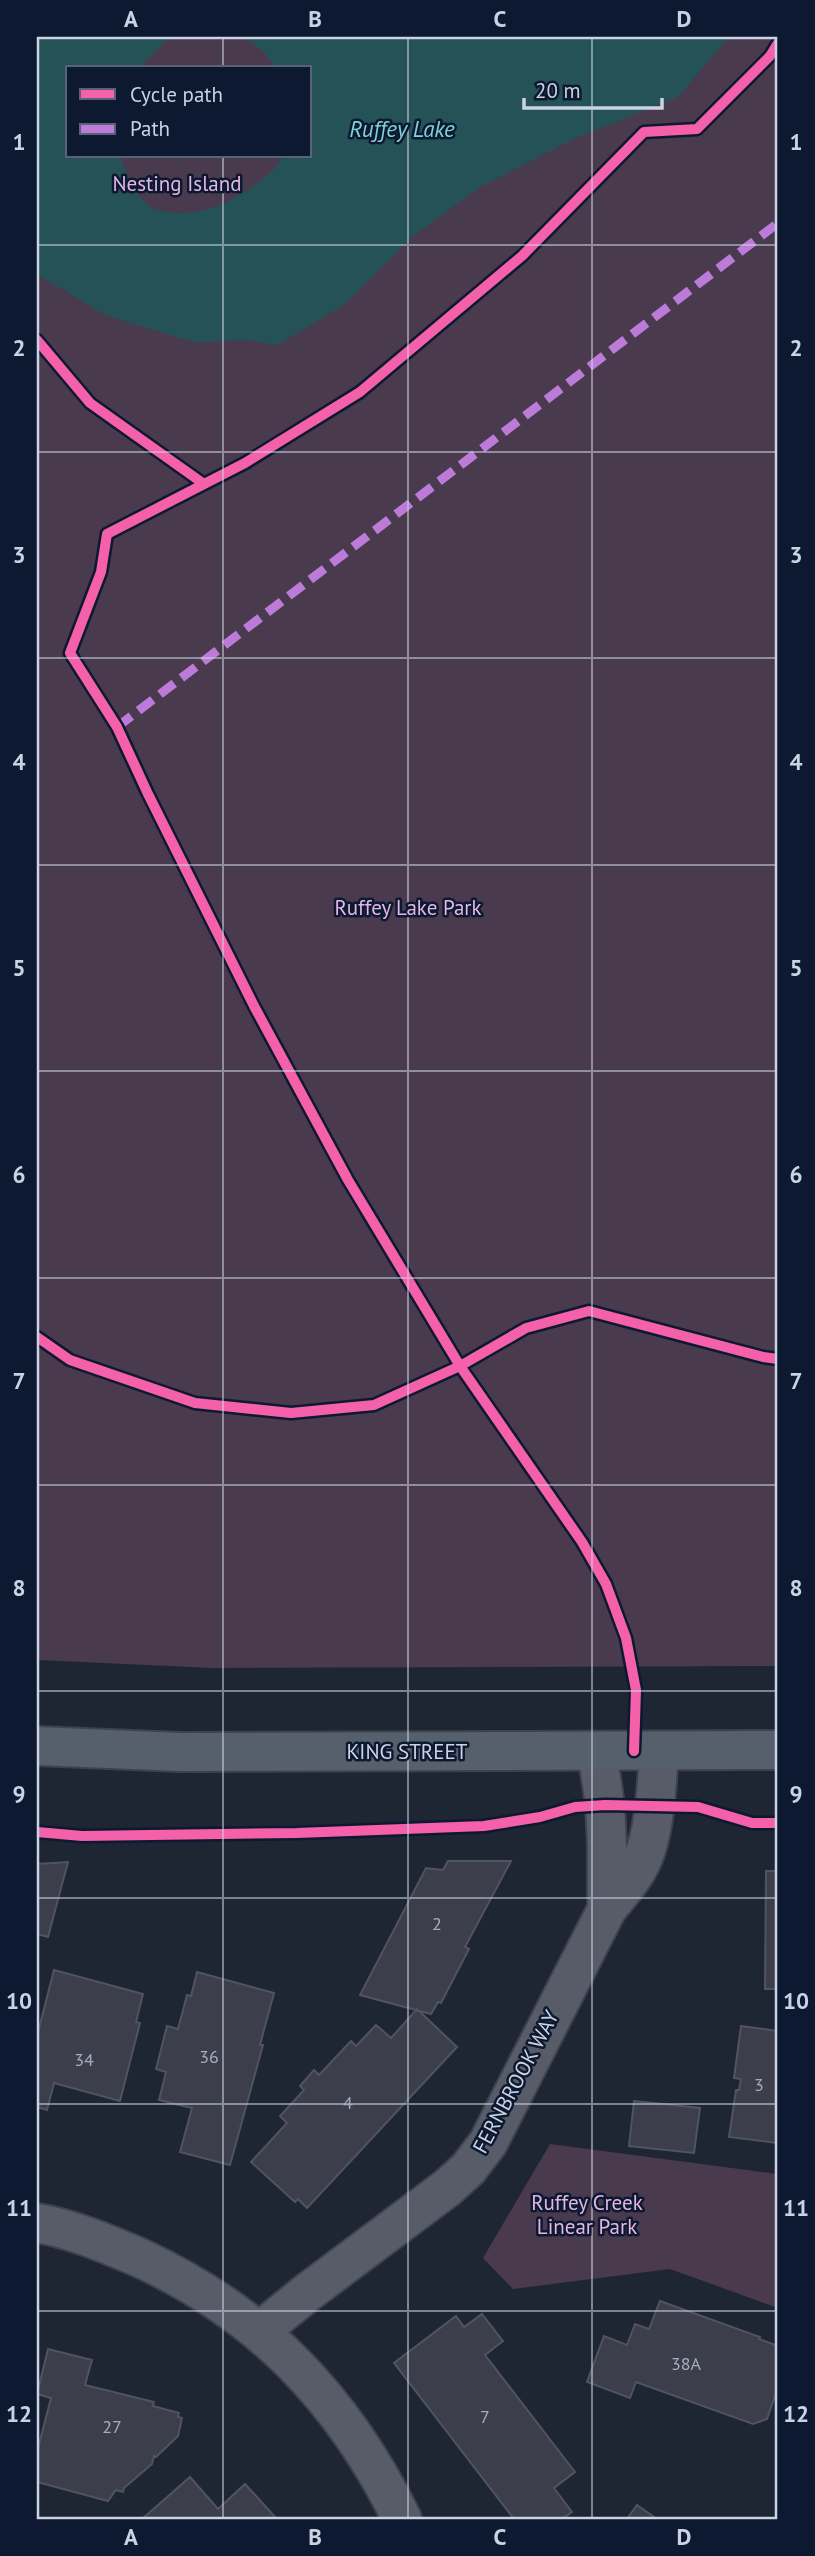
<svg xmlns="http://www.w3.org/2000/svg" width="815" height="2556" viewBox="0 0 815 2556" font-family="'PT Sans',sans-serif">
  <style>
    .green { fill: #493b4d; fill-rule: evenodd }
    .water { fill: #255256 }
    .building { fill: #3c3e4b; stroke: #515360; stroke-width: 2 }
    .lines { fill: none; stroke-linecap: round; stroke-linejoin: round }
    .minor-casing { stroke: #3d424e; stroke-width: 42 }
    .primary-casing { stroke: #3d424e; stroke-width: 42 }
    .minor { stroke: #575c68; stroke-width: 38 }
    .primary { stroke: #55606c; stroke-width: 38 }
    .quiet { stroke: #bd7bd9; stroke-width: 9; stroke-dasharray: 18 9; stroke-linecap: butt }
    .cycleway-casing { stroke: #0d1930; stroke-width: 15 }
    .cycleway { stroke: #f560ab; stroke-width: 10 }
    .grid { fill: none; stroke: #cad3e4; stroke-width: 2; stroke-opacity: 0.55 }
    .labels { text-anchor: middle; stroke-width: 5; stroke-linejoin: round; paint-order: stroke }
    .number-label { font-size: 18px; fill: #a6aebe }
    .park-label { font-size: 21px; fill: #e4b6e5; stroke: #0d1930 }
    .street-label { font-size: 21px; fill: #cad3e4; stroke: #0d1930 }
    .water-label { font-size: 23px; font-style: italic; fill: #7dd2d7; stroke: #0d1930 }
    .neatline { fill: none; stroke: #cad3e4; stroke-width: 2.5 }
    .grid-label { font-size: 23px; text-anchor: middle; font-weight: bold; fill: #cad3e4 }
  </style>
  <rect width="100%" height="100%" fill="#1e2533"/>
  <path class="green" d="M 37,37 L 778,37 L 778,1666 L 213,1668 L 37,1660 ZM 68,68 L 310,68 L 310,156 L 68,156 Z
    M 550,2144 L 778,2174 L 778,2308 L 670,2269 L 513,2289 L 483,2258 Z"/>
  <path class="water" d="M 37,37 L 170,37 L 139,68 L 68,68 L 68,156 L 120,156 C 127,174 135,200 155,209 C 169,215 195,214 209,209 C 230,203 275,176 283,156 L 310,156 L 310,68 L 276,68 L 262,50 L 242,37 L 729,37 L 678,97 L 572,140 L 480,187 L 411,238 L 344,305 L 277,345 L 246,340 L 193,342 L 105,315 L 37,274 Z"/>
  <path class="building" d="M 448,1861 L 511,1861 L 465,1947 L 469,1949 L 441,2003 L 438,2002 L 431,2014 L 360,1995 L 426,1868 L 443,1870 Z
    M 68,1862 L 48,1937 L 37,1934 L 37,1864 Z
    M 766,1871 L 778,1871 L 778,1989 L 765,1989 Z
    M 54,1970 L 143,1994 L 136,2022 L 140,2023 L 120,2101 L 54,2083 L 47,2110 L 37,2107 L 37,2036 Z
    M 197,1972 L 274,1993 L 260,2045 L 263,2045 L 230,2165 L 180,2152 L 192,2108 L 159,2100 L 166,2072 L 156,2069 L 167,2026 L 178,2029 L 187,1995 L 191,1996 Z
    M 417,2009 L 457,2047 L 307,2208 L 298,2199 L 295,2202 L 251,2162 L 287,2123 L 280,2116 L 304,2090 L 300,2086 L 314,2070 L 319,2075 L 351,2041 L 356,2046 L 376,2025 L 391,2038 Z
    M 741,2026 L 778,2031 L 778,2143 L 729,2137 L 736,2090 L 739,2090 L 741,2079 L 734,2078 Z
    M 634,2101 L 700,2108 L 694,2153 L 629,2146 Z
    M 660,2301 L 760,2337 L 759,2339 L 778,2346 L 778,2387 L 767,2419 L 753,2424 L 636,2382 L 630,2398 L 587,2382 L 604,2336 L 627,2345 L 635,2324 L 649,2329 Z
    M 482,2314 L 503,2341 L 485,2355 L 575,2472 L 554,2488 L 572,2512 L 562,2519 L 514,2519 L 394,2363 L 456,2316 L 464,2327 Z
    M 48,2349 L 92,2360 L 85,2385 L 154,2402 L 153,2406 L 179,2413 L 178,2417 L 182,2418 L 178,2436 L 156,2457 L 154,2456 L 152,2464 L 124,2488 L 123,2492 L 116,2490 L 108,2501 L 37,2482 L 37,2452 L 51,2398 L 37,2394 Z
    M 190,2477 L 218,2509 L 245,2484 L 277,2519 L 142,2519 Z
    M 637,2505 L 657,2519 L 627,2519 Z"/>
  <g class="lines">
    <defs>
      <path id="minor" d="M 597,1751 L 605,1805 L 607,1847 L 607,1909
        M 37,2223 C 72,2229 105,2243 138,2257 C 261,2313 343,2399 402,2519
        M 260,2331 L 308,2292 L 447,2188 L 468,2169 L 488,2143 L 607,1909 C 619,1894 634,1878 642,1860 C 655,1832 657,1782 659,1751"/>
      <path id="primary" d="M 37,1746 L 181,1752 L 778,1750"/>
    </defs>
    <use href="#minor" class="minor-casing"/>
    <use href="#primary" class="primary-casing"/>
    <use href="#minor" class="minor"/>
    <use href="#primary" class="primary"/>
    <path class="quiet" d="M 117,727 L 778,223"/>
    <defs>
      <path id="cycleway" d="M 37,340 L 90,403 L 204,484
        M 37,1337 L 70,1360 L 195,1403 L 291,1413 L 374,1405 L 460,1366 L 526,1328 L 589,1311 L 763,1357 L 778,1359
        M 634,1751 L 636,1690 L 626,1638 L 606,1584 L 582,1542 L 460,1366 L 348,1180 L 254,1006 L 148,794 L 117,727 L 70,653 L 101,572 L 107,534 L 245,463 L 360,392 L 522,256 L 644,132 L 697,129 L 770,56 L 778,43
        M 37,1832 L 82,1836 L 297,1833 L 484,1826 L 540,1817 L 575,1807 L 605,1805 L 698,1807 L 752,1823 L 778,1823"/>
    </defs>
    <use href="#cycleway" class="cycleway-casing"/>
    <use href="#cycleway" class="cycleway"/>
  </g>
  <path class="grid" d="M 223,37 L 223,68M 408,37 L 408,2519M 592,37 L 592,2519M 223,156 L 223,2519M 37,245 L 778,245M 37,452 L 778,452M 37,658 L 778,658M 37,865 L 778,865M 37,1071 L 778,1071M 37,1278 L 778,1278M 37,1485 L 778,1485M 37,1691 L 778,1691M 37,1898 L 778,1898M 37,2104 L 778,2104M 37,2311 L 778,2311"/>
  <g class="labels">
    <g class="number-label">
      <text x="437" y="1930">2</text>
      <text x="209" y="2063">36</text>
      <text x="84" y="2066">34</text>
      <text x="759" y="2091">3</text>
      <text x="348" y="2109">4</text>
      <text x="686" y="2370">38A</text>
      <text x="485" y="2423">7</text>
      <text x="112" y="2433">27</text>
    </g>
    <g class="park-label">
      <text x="177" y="191">Nesting Island</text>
      <text x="408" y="915">Ruffey Lake Park</text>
      <text x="587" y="2210">Ruffey Creek<tspan x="587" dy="24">Linear Park</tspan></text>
    </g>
    <g class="street-label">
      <text x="407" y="1759">KING STREET</text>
      <text transform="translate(516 2082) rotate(-62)" y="7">FERNBROOK WAY</text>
    </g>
    <g class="water-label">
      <text x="402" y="137">Ruffey Lake</text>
    </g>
  </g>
  <rect width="815" height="2556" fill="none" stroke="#0d1930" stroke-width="77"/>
  <rect x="66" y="66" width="245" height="91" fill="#0d1930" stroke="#596378" stroke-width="2"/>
  <rect x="80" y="89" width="35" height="10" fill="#f560ab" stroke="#596378" stroke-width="2"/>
  <text x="130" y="102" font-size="21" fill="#cad3e4">Cycle path</text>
  <rect x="80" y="124" width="35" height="10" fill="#bd7bd9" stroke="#596378" stroke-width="2"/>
  <text x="130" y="136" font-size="21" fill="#cad3e4">Path</text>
  <path d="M524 98v10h138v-10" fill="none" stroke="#cad3e4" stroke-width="3.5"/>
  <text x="535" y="98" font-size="21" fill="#cad3e4" stroke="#0d1930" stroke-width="5" paint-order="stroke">20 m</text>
  <rect x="38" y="38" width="738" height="2480" class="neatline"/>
  <g class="grid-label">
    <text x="131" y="27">A</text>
    <text x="315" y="27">B</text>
    <text x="500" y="27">C</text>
    <text x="684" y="27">D</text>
    <text x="19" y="150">1</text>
    <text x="796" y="150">1</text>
    <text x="19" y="356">2</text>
    <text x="796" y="356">2</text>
    <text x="19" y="563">3</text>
    <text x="796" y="563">3</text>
    <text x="19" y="770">4</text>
    <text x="796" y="770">4</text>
    <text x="19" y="976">5</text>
    <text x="796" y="976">5</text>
    <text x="19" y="1183">6</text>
    <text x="796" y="1183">6</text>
    <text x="19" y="1389">7</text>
    <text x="796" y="1389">7</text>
    <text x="19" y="1596">8</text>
    <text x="796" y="1596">8</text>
    <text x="19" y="1802">9</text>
    <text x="796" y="1802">9</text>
    <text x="19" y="2009">10</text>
    <text x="796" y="2009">10</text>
    <text x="19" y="2216">11</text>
    <text x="796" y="2216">11</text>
    <text x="19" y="2422">12</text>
    <text x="796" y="2422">12</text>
    <text x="131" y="2545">A</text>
    <text x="315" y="2545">B</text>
    <text x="500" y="2545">C</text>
    <text x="684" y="2545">D</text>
  </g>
</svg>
